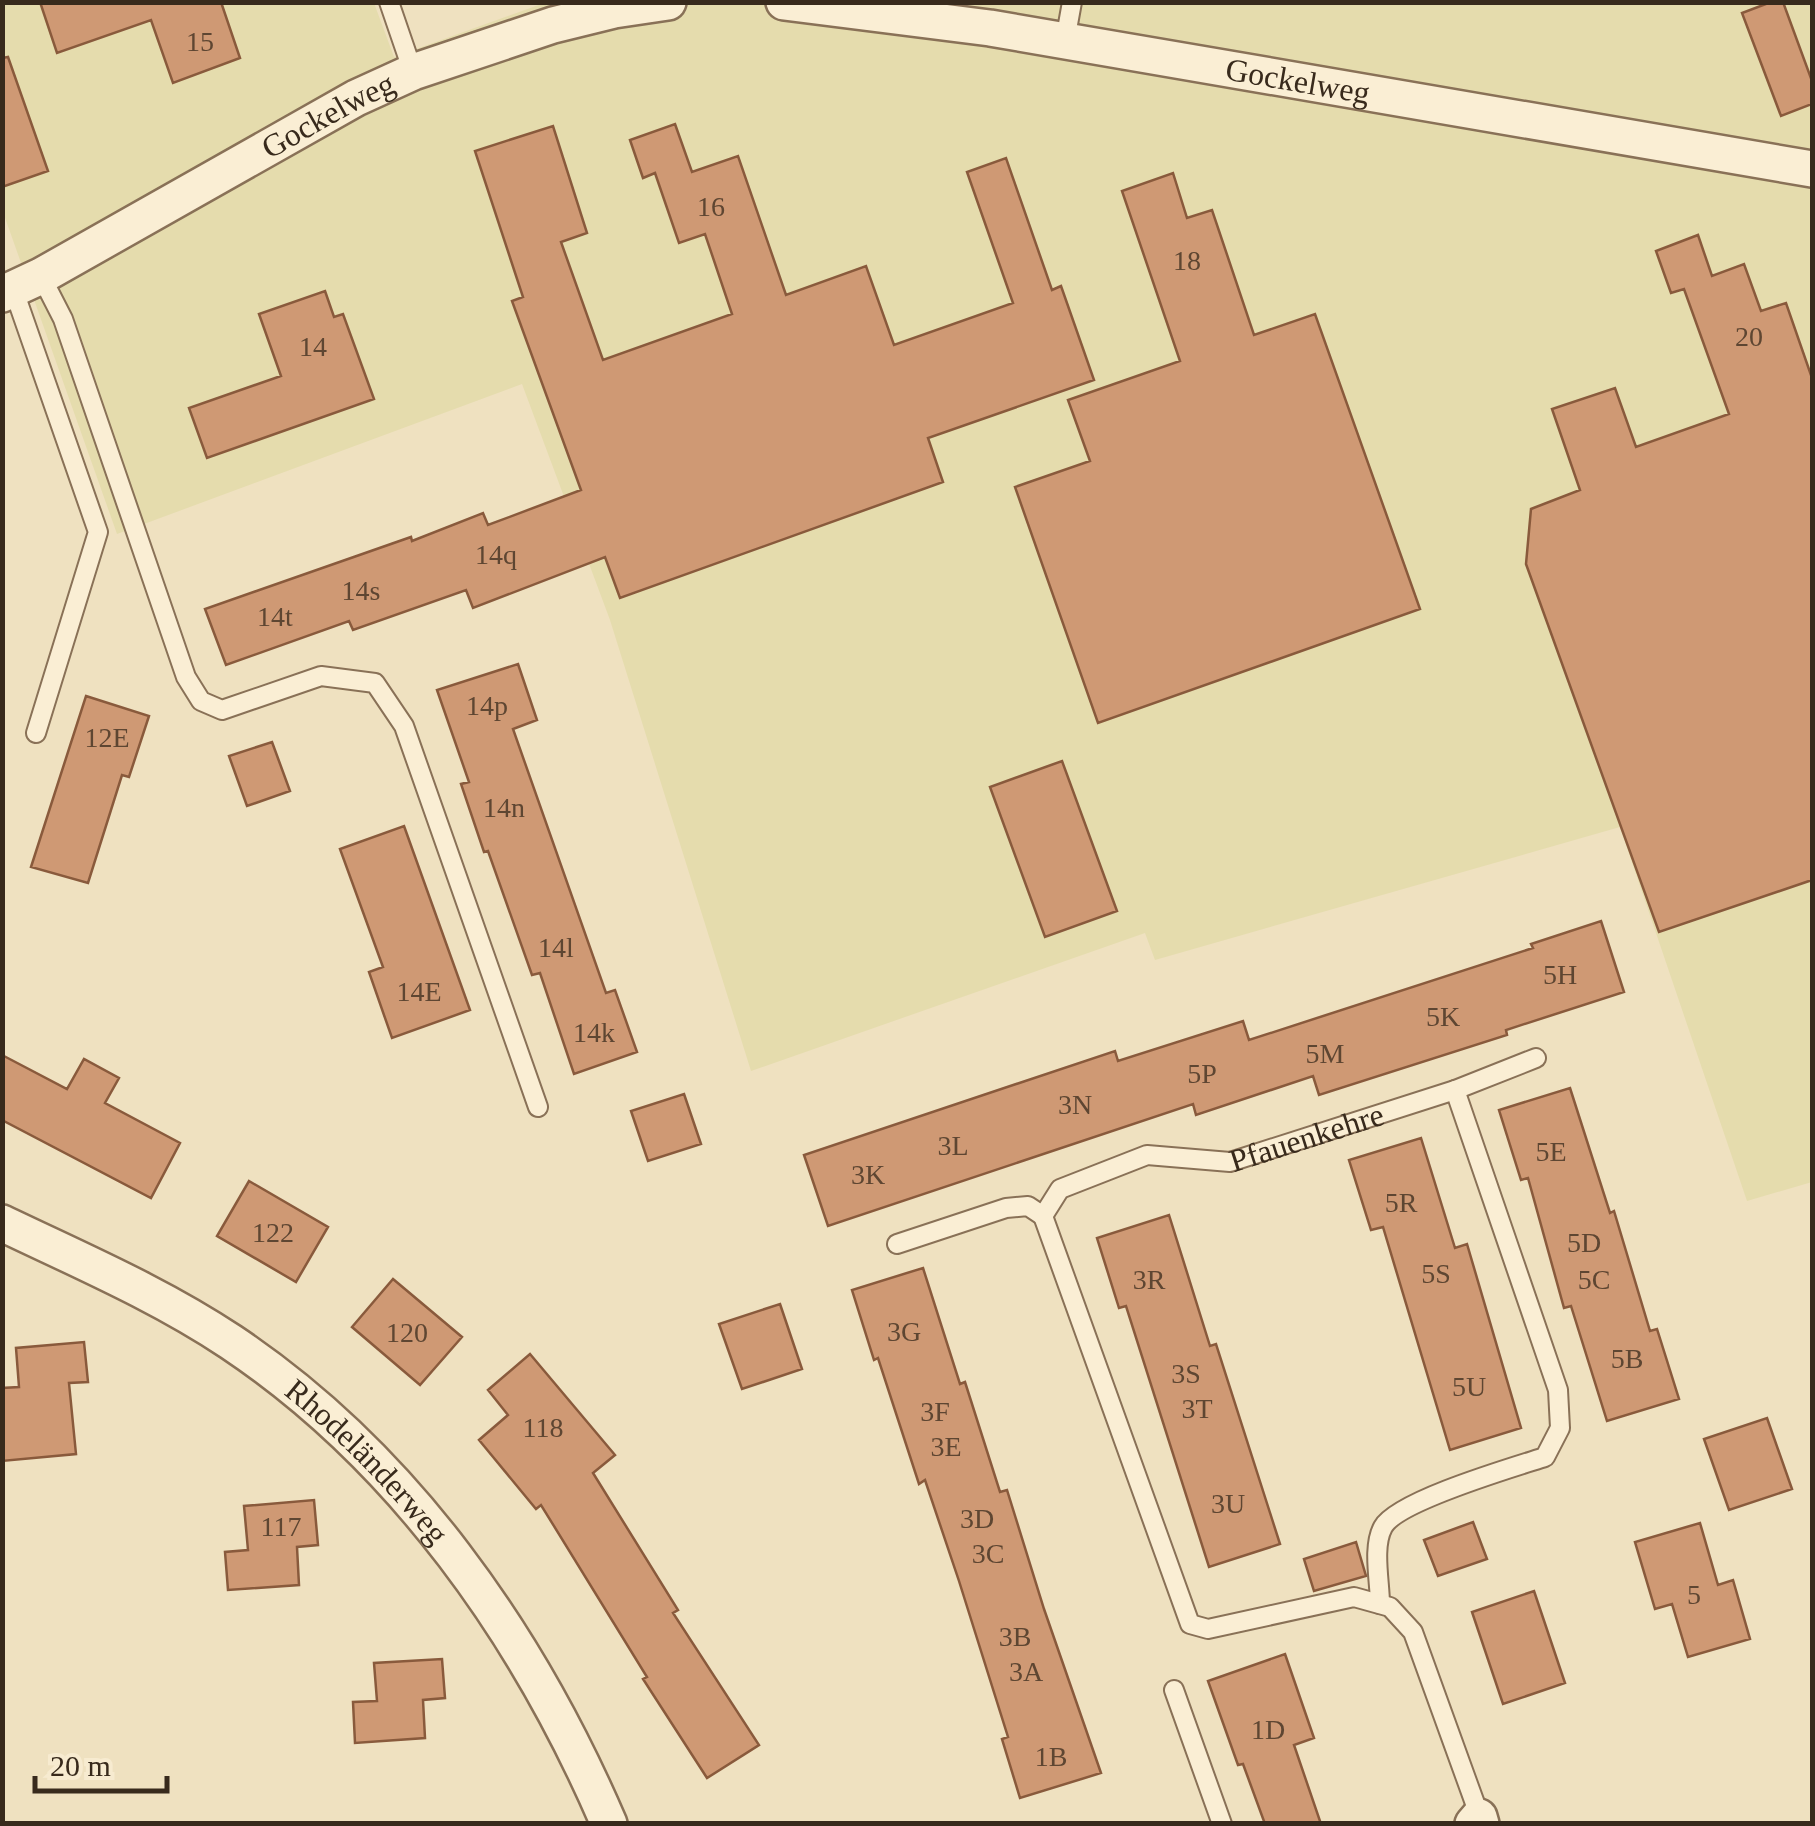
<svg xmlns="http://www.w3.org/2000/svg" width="1815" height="1826" viewBox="0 0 1815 1826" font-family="'Times New Roman',serif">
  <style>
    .farmland { fill: #e5dcad }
    .building { fill: #cf9974; stroke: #895a3c; stroke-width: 2.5 }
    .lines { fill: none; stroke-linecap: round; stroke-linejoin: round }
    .service-casing { stroke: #897157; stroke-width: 22 }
    .minor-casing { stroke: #897157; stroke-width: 40 }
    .service { stroke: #faeed4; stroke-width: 18 }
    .minor { stroke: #faeed4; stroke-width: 35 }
    .labels { text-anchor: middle; stroke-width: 9; stroke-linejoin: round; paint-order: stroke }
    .number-label { font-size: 28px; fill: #5e4632 }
    .street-label { font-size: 32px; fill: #382a1c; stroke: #f7ebd0 }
  </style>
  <rect width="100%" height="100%" fill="#efe1c0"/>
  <path class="farmland" d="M 547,2 L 1812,3 L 1812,1182 L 1747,1201 L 1620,827 L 1155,960 L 1145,933 L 751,1071 L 610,620 L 522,384 L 117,534 L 3,212 L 2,3 L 374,3 L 394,57 Z"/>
  <path class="building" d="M 40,2 L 221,2 L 240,58 L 173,83 L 151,20 L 57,53 Z
    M 1771,2 L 1783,2 L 1812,81 L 1812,104 L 1781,116 L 1742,13 Z
    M 8,57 L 48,171 L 2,187 L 2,58 Z
    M 675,124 L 692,172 L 738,156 L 786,295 L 866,266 L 894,345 L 1013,303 L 967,172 L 1006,158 L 1052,290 L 1061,286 L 1094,380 L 928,438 L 943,482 L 620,598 L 605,557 L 473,608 L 466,590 L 353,630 L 349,621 L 226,665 L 205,609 L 411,537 L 412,541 L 483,513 L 488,525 L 581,490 L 512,301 L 523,297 L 475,151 L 553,126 L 587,233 L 561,242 L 603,360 L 732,314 L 705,234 L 679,243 L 655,173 L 643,178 L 630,140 Z
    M 1173,173 L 1187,218 L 1212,210 L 1254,335 L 1315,314 L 1420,609 L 1098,723 L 1015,487 L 1090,461 L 1068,400 L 1180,361 L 1122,191 Z
    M 1698,235 L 1712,276 L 1744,264 L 1761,311 L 1786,303 L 1812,378 L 1812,880 L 1659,932 L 1526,564 L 1531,509 L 1580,490 L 1552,409 L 1615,388 L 1636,447 L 1729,414 L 1684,289 L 1671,293 L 1656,251 Z
    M 325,291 L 334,317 L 343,314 L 374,399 L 207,458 L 189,408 L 281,376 L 259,314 Z
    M 518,664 L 537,720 L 513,729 L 606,993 L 615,990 L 637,1052 L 574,1074 L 540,973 L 532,975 L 488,851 L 484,852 L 461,784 L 469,782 L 437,690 Z
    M 86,696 L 149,716 L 129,777 L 122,775 L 88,883 L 31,867 Z
    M 272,742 L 290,791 L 247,806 L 229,756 Z
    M 1062,761 L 1117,911 L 1045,937 L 990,787 Z
    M 404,826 L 470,1010 L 392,1038 L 369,972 L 383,967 L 340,849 Z
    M 1601,921 L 1624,992 L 1506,1030 L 1507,1035 L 1319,1095 L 1313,1076 L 1196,1115 L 1193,1104 L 828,1226 L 804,1155 L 1115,1051 L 1118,1061 L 1243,1021 L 1249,1040 L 1533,948 L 1531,944 Z
    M 2,1055 L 67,1089 L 84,1059 L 119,1078 L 105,1103 L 180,1143 L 151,1198 L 2,1120 Z
    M 1570,1088 L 1610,1213 L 1614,1211 L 1650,1331 L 1657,1329 L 1679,1399 L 1607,1421 L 1571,1306 L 1564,1308 L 1528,1178 L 1521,1180 L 1499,1110 Z
    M 684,1094 L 701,1144 L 648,1161 L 631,1111 Z
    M 1421,1138 L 1455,1248 L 1467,1244 L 1521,1428 L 1450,1450 L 1383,1227 L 1371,1230 L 1349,1160 Z
    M 249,1181 L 328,1227 L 296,1282 L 217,1236 Z
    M 1169,1215 L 1210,1346 L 1216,1344 L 1280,1544 L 1209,1567 L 1126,1306 L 1119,1308 L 1097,1238 Z
    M 923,1268 L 960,1384 L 965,1382 L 1000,1492 L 1007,1490 L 1044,1609 L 1101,1773 L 1020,1798 L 1002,1739 L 1008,1737 L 959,1581 L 925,1480 L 919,1484 L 878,1358 L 874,1360 L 852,1290 Z
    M 393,1279 L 462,1337 L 420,1385 L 352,1327 Z
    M 780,1304 L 802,1369 L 742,1389 L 719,1324 Z
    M 84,1342 L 88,1382 L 69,1383 L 76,1454 L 2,1461 L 2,1388 L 19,1387 L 16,1348 Z
    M 530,1354 L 615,1455 L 593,1473 L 678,1610 L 673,1613 L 759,1745 L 707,1778 L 643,1679 L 647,1677 L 541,1505 L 536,1509 L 479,1440 L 508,1415 L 488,1390 Z
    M 1767,1418 L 1792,1489 L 1729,1510 L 1704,1439 Z
    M 314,1500 L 318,1545 L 297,1547 L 299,1585 L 228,1590 L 225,1552 L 248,1550 L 244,1506 Z
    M 1473,1522 L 1487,1559 L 1438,1576 L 1424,1540 Z
    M 1700,1523 L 1718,1585 L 1733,1580 L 1750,1639 L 1688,1657 L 1672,1604 L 1655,1609 L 1635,1542 Z
    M 1356,1542 L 1366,1576 L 1314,1591 L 1304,1559 Z
    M 1534,1591 L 1565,1683 L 1503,1704 L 1472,1612 Z
    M 1285,1654 L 1314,1738 L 1294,1745 L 1321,1824 L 1265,1824 L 1243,1764 L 1238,1765 L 1208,1681 Z
    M 442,1659 L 445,1698 L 423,1700 L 425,1738 L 355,1743 L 353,1702 L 377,1701 L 374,1663 Z"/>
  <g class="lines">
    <defs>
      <g id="service">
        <path d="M 389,2 L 413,72"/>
        <path d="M 1065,41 L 1072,2"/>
        <path d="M 41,276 L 63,319 L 186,677 L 201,701 L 222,710 L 321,676 L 375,683 L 404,726 L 538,1107"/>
        <path d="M 14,291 L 98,532 L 36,733"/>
        <path d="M 897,1244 L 1006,1208 L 1028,1206 L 1043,1216"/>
        <path d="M 1380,1604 C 1380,1582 1372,1547 1383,1527 C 1397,1501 1514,1467 1545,1457 L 1560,1428 L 1558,1390 L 1455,1090"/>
        <path d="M 1174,1690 L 1222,1824"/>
        <path id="s1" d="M 1481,1820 L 1413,1632 L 1390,1607 L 1354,1597 L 1208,1629 L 1190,1624 L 1043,1216 L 1060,1189 L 1147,1155 L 1230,1162 L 1455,1090 L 1536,1058"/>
      </g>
      <g id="minor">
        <path id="s2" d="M 784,2 L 990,28 L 1812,169"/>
        <path id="s3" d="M 2,294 L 41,276 L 356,98 L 413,72 L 553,25 L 614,10 L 668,2"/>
        <path id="s4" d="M 2,1223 C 79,1260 159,1294 231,1342 C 403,1457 528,1635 609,1824"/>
        <path d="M 1473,1824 L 1479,1817 L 1481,1824"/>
      </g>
    </defs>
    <use href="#service" class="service-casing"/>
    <use href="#minor" class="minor-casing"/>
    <use href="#service" class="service"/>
    <use href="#minor" class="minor"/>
  </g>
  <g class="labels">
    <g class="number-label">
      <text x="200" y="51">15</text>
      <text x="711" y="216">16</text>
      <text x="1187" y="270">18</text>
      <text x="1749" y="346">20</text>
      <text x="313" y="356">14</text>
      <text x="496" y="564">14q</text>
      <text x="361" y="600">14s</text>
      <text x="275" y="626">14t</text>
      <text x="487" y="715">14p</text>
      <text x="107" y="747">12E</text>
      <text x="504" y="817">14n</text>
      <text x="556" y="957">14l</text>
      <text x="1560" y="984">5H</text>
      <text x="419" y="1001">14E</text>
      <text x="1443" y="1026">5K</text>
      <text x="594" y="1042">14k</text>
      <text x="1325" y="1063">5M</text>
      <text x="1202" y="1083">5P</text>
      <text x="1075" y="1114">3N</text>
      <text x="953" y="1155">3L</text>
      <text x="1551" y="1161">5E</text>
      <text x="868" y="1184">3K</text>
      <text x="1401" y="1212">5R</text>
      <text x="273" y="1242">122</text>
      <text x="1584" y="1252">5D</text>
      <text x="1436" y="1283">5S</text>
      <text x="1149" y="1289">3R</text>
      <text x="1594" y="1289">5C</text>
      <text x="904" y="1341">3G</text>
      <text x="407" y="1342">120</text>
      <text x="1627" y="1368">5B</text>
      <text x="1186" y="1383">3S</text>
      <text x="1469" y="1396">5U</text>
      <text x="1197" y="1418">3T</text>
      <text x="935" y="1421">3F</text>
      <text x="543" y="1437">118</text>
      <text x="946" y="1456">3E</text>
      <text x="1228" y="1513">3U</text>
      <text x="977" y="1528">3D</text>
      <text x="281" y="1536">117</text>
      <text x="988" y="1563">3C</text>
      <text x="1694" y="1604">5</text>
      <text x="1015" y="1646">3B</text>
      <text x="1026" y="1681">3A</text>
      <text x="1268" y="1739">1D</text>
      <text x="1051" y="1766">1B</text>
    </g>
    <g class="street-label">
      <text dy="11" stroke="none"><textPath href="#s2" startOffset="520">Gockelweg</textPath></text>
      <text dy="11" stroke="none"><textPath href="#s3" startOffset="372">Gockelweg</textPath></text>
      <text dy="11" stroke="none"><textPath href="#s1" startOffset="1162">Pfauenkehre</textPath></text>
      <text dy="11" stroke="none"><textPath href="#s4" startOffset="440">Rhodeländerweg</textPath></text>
    </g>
  </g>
  <rect width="1815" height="1826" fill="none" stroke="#382a1c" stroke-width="10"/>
  <path d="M35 1776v15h132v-15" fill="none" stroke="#382a1c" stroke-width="5"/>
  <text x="50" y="1776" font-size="30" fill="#382a1c" stroke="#f7ebd0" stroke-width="8" paint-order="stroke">20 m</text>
</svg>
